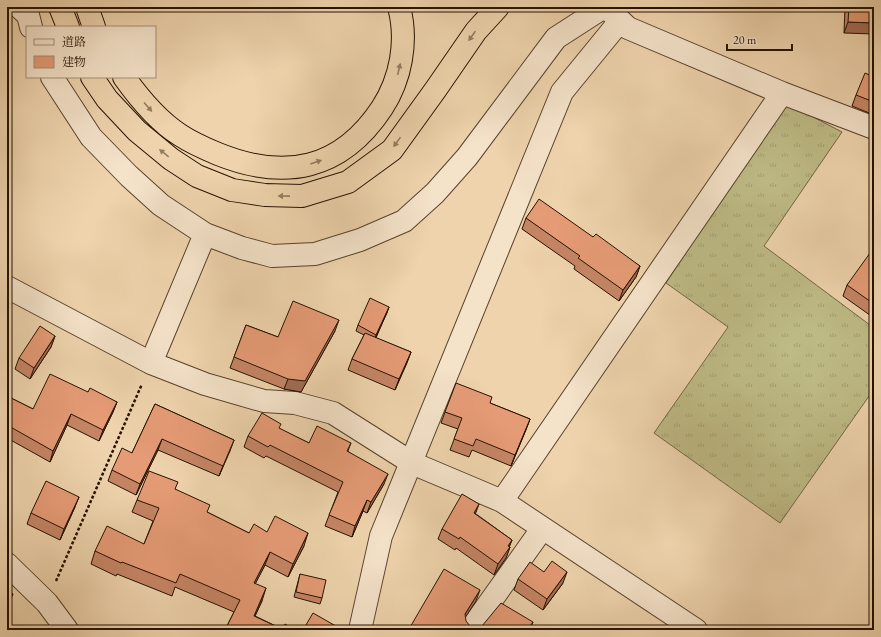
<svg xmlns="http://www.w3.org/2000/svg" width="881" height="637" viewBox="0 0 881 637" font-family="'EB Garamond','Noto Serif JP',serif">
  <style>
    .grass { fill: url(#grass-tufts); stroke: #726644 }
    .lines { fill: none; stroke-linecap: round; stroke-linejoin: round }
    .minor-casing { stroke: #58422c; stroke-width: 24 }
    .highway-casing { stroke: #261201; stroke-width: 24 }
    .path { stroke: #261201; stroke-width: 2.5; stroke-dasharray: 3 2; stroke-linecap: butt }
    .minor { stroke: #f4e2c9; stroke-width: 22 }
    .highway { stroke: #eed3ac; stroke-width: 22 }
    .wall { fill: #c58565; stroke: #261201 }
    .shaded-wall { fill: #a06c53; stroke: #261201 }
    .building { fill: #e59b76; stroke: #261201 }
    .oneway { fill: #947c5f }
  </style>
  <defs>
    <pattern id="grass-tufts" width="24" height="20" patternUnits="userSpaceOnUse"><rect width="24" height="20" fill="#bebb86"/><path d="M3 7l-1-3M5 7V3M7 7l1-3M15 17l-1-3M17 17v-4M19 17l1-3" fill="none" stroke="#a3a072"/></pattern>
  </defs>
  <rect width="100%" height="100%" fill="#eed3ac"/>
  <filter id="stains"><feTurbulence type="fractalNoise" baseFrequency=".005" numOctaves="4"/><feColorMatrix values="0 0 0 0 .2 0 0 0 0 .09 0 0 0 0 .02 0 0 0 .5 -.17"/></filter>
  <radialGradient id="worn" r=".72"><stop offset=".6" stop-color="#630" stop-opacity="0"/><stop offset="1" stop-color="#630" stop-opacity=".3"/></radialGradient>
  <path class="grass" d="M 784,102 L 842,132 L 764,246 L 874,328 L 874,389 L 780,523 L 654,433 L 728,327 L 666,283 Z"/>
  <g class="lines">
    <defs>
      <path id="minor" d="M 19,7 L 28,15 L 31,27
        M 610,11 L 628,28 L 782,93 L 874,128
        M 52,77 L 91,137 L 129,176 L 161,205 L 205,234 L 242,248 L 272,256 L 315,254 L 360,240 L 404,221 L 435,193 L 467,157 L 556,38 L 604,7
        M 7,287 L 151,363 L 205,384 L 264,401 L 295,403 L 333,413 L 412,463 L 502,501 L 696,630
        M 151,363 L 205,234
        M 502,501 L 782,93
        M 7,564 L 47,603 L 67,630
        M 473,626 L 542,529
        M 360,630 L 381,536 L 562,92 L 620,21"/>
      <path id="highway" d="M 60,7 L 68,27
        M 87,7 L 94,27
        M 92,77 L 107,99 L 137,131 L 171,159 L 197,176 L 232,190 L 265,195 L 302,196 L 348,182 L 392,150 L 436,89 L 476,31 L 498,7
        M 124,77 C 139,98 158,121 180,135 C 192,143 206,149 218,154 C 285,181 341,170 382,108 C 401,79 408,41 399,7"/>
    </defs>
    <use href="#minor" class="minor-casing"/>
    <use href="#highway" class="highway-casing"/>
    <path class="path" d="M 56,581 L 142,384"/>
    <use href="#minor" class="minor"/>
    <use href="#highway" class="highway"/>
  </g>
  <path class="wall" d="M 845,7 L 874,7 L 844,33 Z
    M 874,77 L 874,115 L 852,106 L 856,95 Z
    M 526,218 L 593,237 L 640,266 L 636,277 L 619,301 L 574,269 L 575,266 L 522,229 Z
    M 874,256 L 874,318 L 843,296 L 847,285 Z
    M 389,307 L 376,338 L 411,352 L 395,390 L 348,370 L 352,359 L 364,335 L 356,331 L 358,325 Z
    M 246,325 L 278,337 L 335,331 L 301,392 L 284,389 L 230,368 Z
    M 55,336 L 51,347 L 30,379 L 15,369 L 19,358 Z
    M 88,392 L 117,402 L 113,412 L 99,441 L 67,425 L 50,462 L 7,438 L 7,396 L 33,409 Z
    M 490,403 L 530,419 L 511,466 L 472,450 L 469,457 L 450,450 L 458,429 L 441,423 L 445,412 Z
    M 155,404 L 234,440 L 219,476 L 158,450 L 136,495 L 108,481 L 112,470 L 132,453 Z
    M 280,429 L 309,443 L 351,443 L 348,451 L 384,484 L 367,513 L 363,511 L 352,537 L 325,526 L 338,492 L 266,456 L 264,458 L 244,447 L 248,436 Z
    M 175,489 L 207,512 L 249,533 L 267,532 L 304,546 L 288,577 L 265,565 L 255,584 L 262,601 L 255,616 L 282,629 L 295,630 L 225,630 L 234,612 L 175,587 L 172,596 L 117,574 L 116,576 L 91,564 L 95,551 L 144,544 L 153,521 L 132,512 L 137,500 Z
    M 75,507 L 60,540 L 27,524 L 31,513 Z
    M 476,514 L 512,540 L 509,547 L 510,547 L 506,558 L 494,575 L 456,548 L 455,550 L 438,539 L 442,529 Z
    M 544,572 L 563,583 L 543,610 L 514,590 L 518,579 Z
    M 300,574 L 322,598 L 320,604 L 294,597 Z"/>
  <path class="shaded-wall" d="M 848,22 L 874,23 L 874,34 L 844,33 Z
    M 640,266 L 636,277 L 619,301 L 623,290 Z
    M 389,307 L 387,313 L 374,341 L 376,335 Z
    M 339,320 L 335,331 L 301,392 L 284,389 L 288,379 Z
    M 55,336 L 51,347 L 30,379 L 34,368 Z
    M 411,352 L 407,363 L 395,390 L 399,379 Z
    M 117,402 L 113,412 L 99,441 L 103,430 Z
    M 71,414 L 67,425 L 50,462 L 53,451 Z
    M 530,419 L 526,430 L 511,466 L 515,455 Z
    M 162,439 L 158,450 L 136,495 L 140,484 Z
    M 234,440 L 230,451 L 219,476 L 223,466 Z
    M 388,474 L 384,484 L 367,513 L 371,502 Z
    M 79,497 L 75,507 L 60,540 L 64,529 Z
    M 367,500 L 363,511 L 352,537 L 355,526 Z
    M 479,504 L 475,515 L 474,513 Z
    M 308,533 L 304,546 L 288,577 L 293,564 Z
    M 512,540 L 508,550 L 510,547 L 506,558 L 494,575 L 498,564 L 508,546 Z
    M 270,552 L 265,565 L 249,596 L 254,583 Z
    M 567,572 L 563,583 L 543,610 L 547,599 Z
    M 266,588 L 262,601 L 249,629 L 254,616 Z
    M 480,590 L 476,601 L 461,624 L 465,614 Z
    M 13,594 L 9,604 L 7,606 L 7,601 Z
    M 533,622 L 530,630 L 527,630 Z"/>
  <path class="building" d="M 849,7 L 874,7 L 874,23 L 848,22 Z
    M 865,73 L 874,77 L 874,102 L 856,95 Z
    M 539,199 L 593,237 L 596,234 L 640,266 L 623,290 L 578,258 L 580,256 L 526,218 Z
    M 870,253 L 874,256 L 874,304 L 847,285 Z
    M 370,298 L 389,307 L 376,335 L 358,325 Z
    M 293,301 L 339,320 L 305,381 L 288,379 L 234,357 L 246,325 L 278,337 Z
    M 40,326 L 55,336 L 34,368 L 19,358 Z
    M 365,333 L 411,352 L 399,379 L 352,359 Z
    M 50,374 L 88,392 L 90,388 L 117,402 L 103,430 L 71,414 L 53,451 L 7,425 L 7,396 L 33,409 Z
    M 456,383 L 492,397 L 490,403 L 530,419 L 515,455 L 476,439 L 473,446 L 454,439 L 462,418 L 445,412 Z
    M 155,404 L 234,440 L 223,466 L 162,439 L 140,484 L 112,470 L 122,448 L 132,453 Z
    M 262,413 L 281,424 L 279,428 L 309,443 L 317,426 L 351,443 L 347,451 L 388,474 L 371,502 L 367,500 L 355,526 L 329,515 L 343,482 L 270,445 L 268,447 L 248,436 Z
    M 149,471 L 178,482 L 175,489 L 210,505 L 207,512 L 249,533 L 254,524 L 267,532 L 275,516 L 308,533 L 293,564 L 270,552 L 254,583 L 266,588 L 254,616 L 282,629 L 285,624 L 295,630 L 230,630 L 226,628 L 240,600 L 180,574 L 176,583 L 122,562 L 121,563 L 95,551 L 107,526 L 144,544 L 159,508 L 137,500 Z
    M 46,481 L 79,497 L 64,529 L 31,513 Z
    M 462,494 L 479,504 L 474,513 L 512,540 L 508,546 L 510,547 L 498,564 L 460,537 L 459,539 L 442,529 Z
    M 552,561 L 567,572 L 547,599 L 518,579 L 530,562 L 544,572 Z
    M 444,569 L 480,590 L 465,614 L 466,621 L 470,626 L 476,628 L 482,626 L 501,603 L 533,622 L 527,630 L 410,630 L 409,629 Z
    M 300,574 L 326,580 L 322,598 L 296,592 Z
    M 7,589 L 13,594 L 7,601 Z
    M 313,613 L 341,629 L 340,630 L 303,630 Z
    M 7,626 L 11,630 L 7,630 Z
    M 177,627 L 180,630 L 174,630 Z"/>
  <defs><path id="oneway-solid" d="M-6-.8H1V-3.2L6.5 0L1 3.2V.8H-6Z"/></defs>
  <g class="oneway">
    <use href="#oneway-solid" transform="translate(472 36) rotate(125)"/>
    <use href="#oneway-solid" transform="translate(399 69) rotate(-77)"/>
    <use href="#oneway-solid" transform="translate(148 107) rotate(49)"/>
    <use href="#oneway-solid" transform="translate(397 142) rotate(126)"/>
    <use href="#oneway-solid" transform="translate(164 153) rotate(-141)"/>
    <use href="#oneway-solid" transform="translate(316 162) rotate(-19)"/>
    <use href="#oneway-solid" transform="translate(284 196) rotate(-179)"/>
  </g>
  <rect width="881" height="637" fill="none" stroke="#eed3ac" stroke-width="24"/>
  <rect x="8" y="8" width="865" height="621" fill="none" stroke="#261201" stroke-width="2"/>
  <rect x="12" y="12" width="857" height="613" fill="none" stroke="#261201"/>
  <rect x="26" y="26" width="130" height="52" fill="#f4e2c9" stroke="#a28f79"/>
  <rect x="34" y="39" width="20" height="6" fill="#f4e2c9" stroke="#a28f79"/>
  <text x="62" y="46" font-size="12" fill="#261201">道路</text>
  <rect x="34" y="56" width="20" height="12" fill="#e59b76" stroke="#a28f79"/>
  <text x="62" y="66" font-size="12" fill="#261201">建物</text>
  <path d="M727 44v6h65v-6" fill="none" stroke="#261201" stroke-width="2"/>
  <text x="733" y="44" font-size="12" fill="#261201" stroke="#f4e2c9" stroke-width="3" paint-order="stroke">20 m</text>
  <rect width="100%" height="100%" filter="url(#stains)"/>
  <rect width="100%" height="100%" fill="url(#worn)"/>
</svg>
